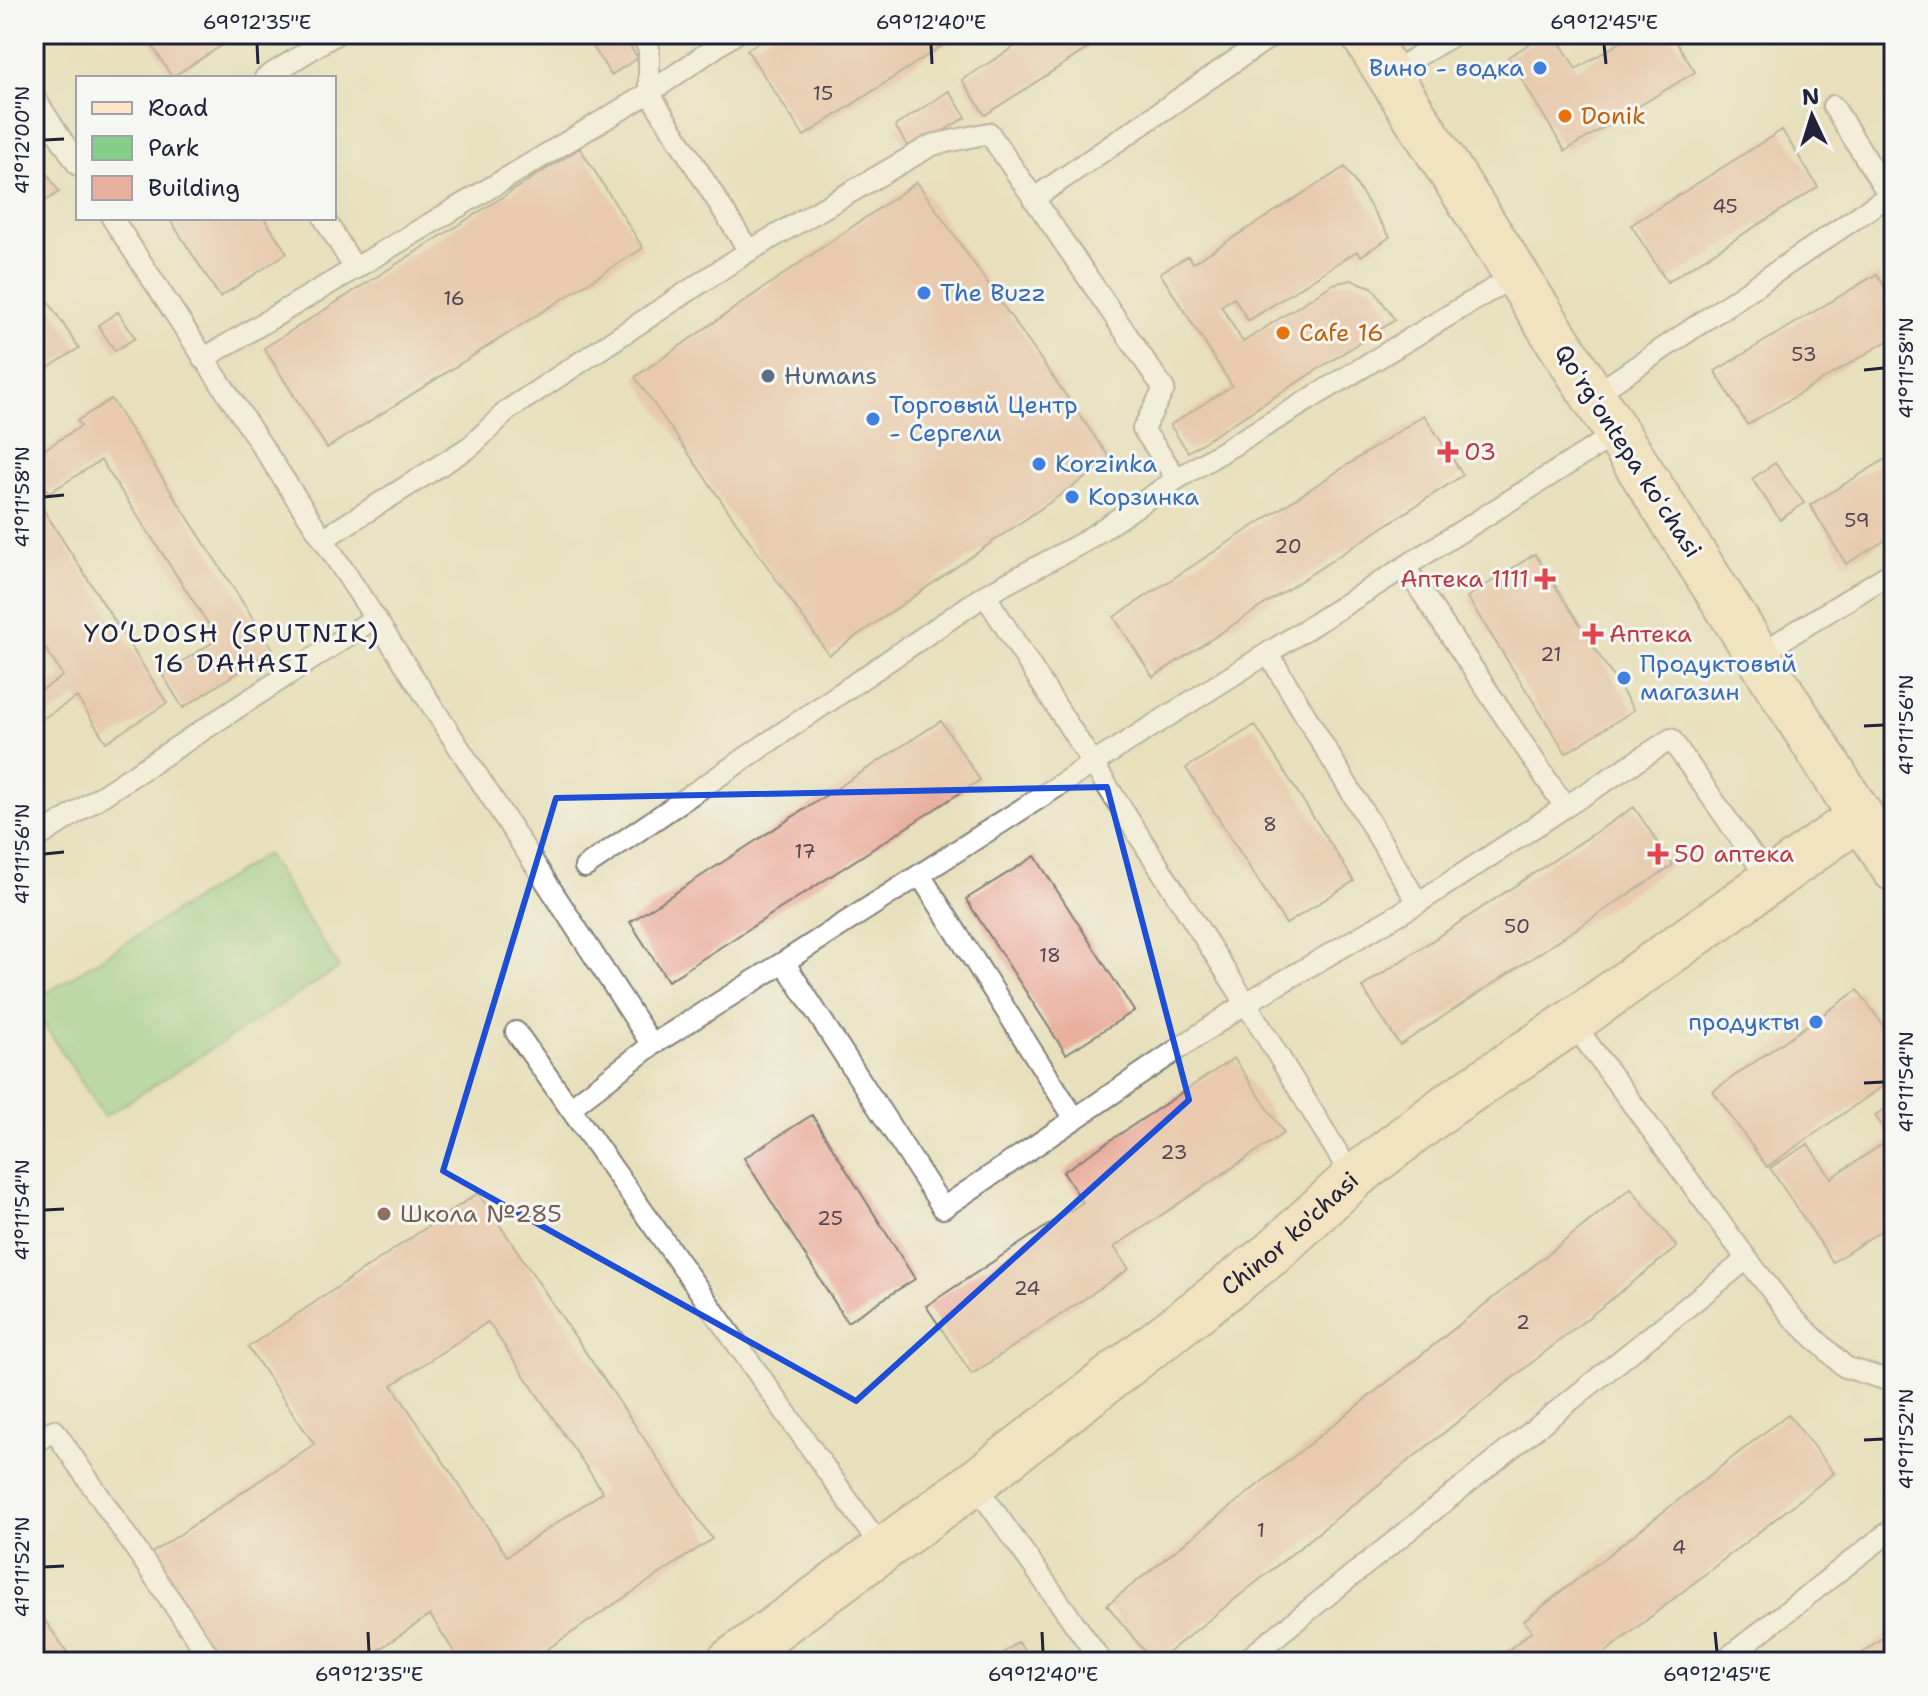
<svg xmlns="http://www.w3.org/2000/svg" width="1928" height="1696" viewBox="0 0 1928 1696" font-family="'Shantell Sans',sans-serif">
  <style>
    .green { fill: #85ce8a; stroke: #547862; stroke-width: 2 }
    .building { fill: #eaaf9d; fill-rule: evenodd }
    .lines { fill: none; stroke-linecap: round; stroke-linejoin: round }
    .lane-casing { stroke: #85817c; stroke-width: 24 }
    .secondary-casing { stroke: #85817c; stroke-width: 48 }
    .lane { stroke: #fff; stroke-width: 20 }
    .secondary { stroke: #fde5c5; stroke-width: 44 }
    .marked { fill: none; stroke: #1d4ed8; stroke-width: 6; stroke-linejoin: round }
    .ticks { fill: none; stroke: #22223b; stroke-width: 3 }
    .shop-dot { fill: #3f7fe0; stroke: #f6f6f2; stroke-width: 3 }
    .food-dot { fill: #e8710a; stroke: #f6f6f2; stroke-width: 3 }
    .service-dot { fill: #5c6f8a; stroke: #f6f6f2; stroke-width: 3 }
    .health-dot { fill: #e0444e; stroke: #f6f6f2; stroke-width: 3 }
    .education-dot { fill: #8d6e63; stroke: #f6f6f2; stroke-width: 3 }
    .labels { text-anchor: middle; stroke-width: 6; stroke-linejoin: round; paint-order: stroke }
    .number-label { font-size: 20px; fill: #544554 }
    .shop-label { font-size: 24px; fill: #366cbe; stroke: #f6f6f2; text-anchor: start }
    .food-label { font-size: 24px; fill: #c56008; stroke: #f6f6f2; text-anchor: start }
    .service-label { font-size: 24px; fill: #4e5e75; stroke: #f6f6f2; text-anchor: start }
    .street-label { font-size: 24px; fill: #22223b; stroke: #f6f6f2 }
    .health-label { font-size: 24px; fill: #be3a42; stroke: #f6f6f2; text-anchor: start }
    .education-label { font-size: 24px; fill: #785e54; stroke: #f6f6f2; text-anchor: start }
    .neighbourhood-label { font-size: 26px; letter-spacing: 2px; fill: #22223b; stroke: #f6f6f2 }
    .neatline { fill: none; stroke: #22223b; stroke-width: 3 }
    .ticks-label { font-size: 20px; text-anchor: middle; fill: #22223b }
  </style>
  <rect width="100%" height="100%" fill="#f6f6f2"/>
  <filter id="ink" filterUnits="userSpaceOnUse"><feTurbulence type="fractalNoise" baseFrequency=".0125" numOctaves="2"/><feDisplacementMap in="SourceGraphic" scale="16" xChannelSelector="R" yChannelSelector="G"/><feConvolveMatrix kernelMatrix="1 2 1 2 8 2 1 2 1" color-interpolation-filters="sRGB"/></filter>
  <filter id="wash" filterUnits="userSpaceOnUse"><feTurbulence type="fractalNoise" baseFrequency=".006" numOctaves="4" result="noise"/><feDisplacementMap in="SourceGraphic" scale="32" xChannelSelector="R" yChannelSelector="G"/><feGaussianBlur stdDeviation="1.8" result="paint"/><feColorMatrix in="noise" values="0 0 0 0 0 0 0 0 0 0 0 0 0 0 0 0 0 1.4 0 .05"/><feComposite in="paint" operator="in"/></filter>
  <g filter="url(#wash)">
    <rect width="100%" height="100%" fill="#e8e0bc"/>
    <path class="green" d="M 266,854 L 339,968 L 104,1117 L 34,1009 L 34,1001 Z"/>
    <g id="blocks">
      <path class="building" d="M 145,34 L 240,34 L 172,77 Z
        M 585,34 L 622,34 L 638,58 L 611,75 Z
        M 771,34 L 960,34 L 804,136 L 747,50 Z
        M 1034,34 L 1110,34 L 985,115 L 962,80 Z
        M 1546,34 L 1555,34 L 1576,69 L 1634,34 L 1671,34 L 1695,72 L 1565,151 L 1508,57 Z
        M 949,91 L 966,117 L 911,151 L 895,126 Z
        M 1782,130 L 1818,187 L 1667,282 L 1631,225 Z
        M 580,148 L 643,248 L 327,448 L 264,348 Z
        M 40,162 L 59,192 L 36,207 L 34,204 L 34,166 Z
        M 1345,167 L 1390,237 L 1361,256 L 1357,251 L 1248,321 L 1234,298 L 1221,306 L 1243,342 L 1333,284 L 1351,280 L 1372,287 L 1395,320 L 1188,452 L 1170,425 L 1232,386 L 1160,273 L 1188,256 L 1193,263 Z
        M 917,182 L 1111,460 L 829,655 L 635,377 Z
        M 169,218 L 264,218 L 287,253 L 220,297 Z
        M 1877,274 L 1894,303 L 1894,337 L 1747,425 L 1715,371 Z
        M 34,280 L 79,348 L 34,377 Z
        M 118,312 L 135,338 L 115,351 L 98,325 Z
        M 111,399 L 273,649 L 183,708 L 162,674 L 218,639 L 101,460 L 49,493 L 34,470 L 34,456 L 81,426 L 77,421 Z
        M 1424,415 L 1463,475 L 1153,677 L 1114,617 Z
        M 1894,454 L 1894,535 L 1846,564 L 1810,505 Z
        M 1775,463 L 1804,503 L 1780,520 L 1752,479 Z
        M 34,495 L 167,703 L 106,742 L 77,697 L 34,724 L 34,695 L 63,676 L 34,631 Z
        M 1535,554 L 1634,710 L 1566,753 L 1467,597 Z
        M 941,721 L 980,780 L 668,981 L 630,922 Z
        M 1255,725 L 1354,881 L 1286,924 L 1186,768 Z
        M 1634,807 L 1673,865 L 1400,1045 L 1362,987 Z
        M 1035,856 L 1134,1011 L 1066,1054 L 966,899 Z
        M 1858,990 L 1894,1041 L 1894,1078 L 1767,1167 L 1713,1091 Z
        M 1234,1058 L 1284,1133 L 1114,1247 L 1129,1269 L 972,1374 L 926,1306 L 1083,1202 L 1063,1172 Z
        M 1894,1103 L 1894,1222 L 1833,1262 L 1770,1168 L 1808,1144 L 1831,1178 L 1890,1139 L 1875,1115 Z
        M 812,1115 L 915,1279 L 847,1322 L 744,1158 Z
        M 1631,1188 L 1677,1247 L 1156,1662 L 1153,1662 L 1107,1605 Z
        M 478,1193 L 712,1539 L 528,1662 L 461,1662 L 430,1615 L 360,1662 L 222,1662 L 149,1555 L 314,1444 L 248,1347 ZM 488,1322 L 603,1492 L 507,1556 L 392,1385 Z
        M 1788,1414 L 1834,1473 L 1593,1662 L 1493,1662 L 1532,1631 L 1524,1621 Z
        M 34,1605 L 74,1662 L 34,1662 Z
        M 1894,1628 L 1894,1662 L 1851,1662 Z
        M 1018,1642 L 1033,1662 L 992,1662 Z"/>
    </g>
  </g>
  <g filter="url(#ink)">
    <use href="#blocks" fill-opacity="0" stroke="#85817c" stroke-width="2"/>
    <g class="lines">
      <defs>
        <path id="lane" d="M 640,34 L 649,48 L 649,93 L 749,251
          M 1388,74 L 1455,34
          M 265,78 L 336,34
          M 34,97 L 78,165
          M 1833,106 L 1889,195
          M 1033,199 L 1274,34
          M 112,218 L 375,618 L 652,1045 L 784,962 L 1092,764 L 1617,433
          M 324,218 L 355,269
          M 203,359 L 649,93 L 735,34
          M 1593,396 L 1894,192
          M 1177,479 L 1516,275
          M 323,539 L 471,446 L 508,410 L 749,251 L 932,145 L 989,133 L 1164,389 L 1143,429 L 1177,479 L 1082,543 L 985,595 L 1246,1003 L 1353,1178
          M 1405,567 L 1565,807 L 1671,739 L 1770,881
          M 1268,653 L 1418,903 L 1565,807
          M 1758,655 L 1894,571
          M 34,840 L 375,618
          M 585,867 L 985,595
          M 920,875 L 1075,1119
          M 784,962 L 943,1208 L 1246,1003 L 1418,903
          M 516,1032 L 883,1550
          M 570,1108 L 652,1045
          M 1747,1259 L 1793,1318 L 1845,1367 L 1894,1382
          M 34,1443 L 54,1430 L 213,1662
          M 974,1483 L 1102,1662
          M 1244,1662 L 1747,1259 L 1572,1022
          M 1722,1662 L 1894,1528"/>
        <g id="secondary">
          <path d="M 1363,34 L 1894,869"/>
          <path id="s1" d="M 729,1662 L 974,1483 L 1271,1254 L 1353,1178 L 1447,1106 L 1572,1022 L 1861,816"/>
        </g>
      </defs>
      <use href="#lane" class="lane-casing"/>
      <use href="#secondary" class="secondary-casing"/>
      <use href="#lane" class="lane"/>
      <use href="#secondary" class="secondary"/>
    </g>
  </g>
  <path d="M0 0H1928V1696H0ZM 1107,787 L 1189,1100 L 856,1401 L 443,1171 L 556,798 Z" fill="#e8e0bc" fill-opacity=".55" fill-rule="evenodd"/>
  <path class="marked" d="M 1107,787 L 1189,1100 L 856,1401 L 443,1171 L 556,798 Z"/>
  <path class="ticks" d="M 257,44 L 258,64M 931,44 L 932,64M 1604,44 L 1606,64M 44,140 L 64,139M 1864,370 L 1884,368M 44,497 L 64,495M 1864,726 L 1884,725M 44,854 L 64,852M 1864,1083 L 1884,1082M 44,1210 L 64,1209M 1864,1440 L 1884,1439M 44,1567 L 64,1566M 368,1632 L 369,1652M 1042,1632 L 1043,1652M 1715,1632 L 1717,1652"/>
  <g class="shop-dot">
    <circle cx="1540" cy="68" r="8"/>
    <circle cx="924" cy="293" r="8"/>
    <circle cx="873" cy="419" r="8"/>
    <circle cx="1039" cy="464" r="8"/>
    <circle cx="1072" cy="497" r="8"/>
    <circle cx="1624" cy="678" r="8"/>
    <circle cx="1816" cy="1022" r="8"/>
  </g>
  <g class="food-dot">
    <circle cx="1565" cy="116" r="8"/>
    <circle cx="1283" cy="333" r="8"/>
  </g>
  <circle class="service-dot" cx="768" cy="376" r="8"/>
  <g class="health-dot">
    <path d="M1444 440h8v8h8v8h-8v8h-8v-8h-8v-8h8z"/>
    <path d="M1541 567h8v8h8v8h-8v8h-8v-8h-8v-8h8z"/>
    <path d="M1589 622h8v8h8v8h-8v8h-8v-8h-8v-8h8z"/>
    <path d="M1654 842h8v8h8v8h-8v8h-8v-8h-8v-8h8z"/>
  </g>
  <circle class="education-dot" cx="384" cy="1214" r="8"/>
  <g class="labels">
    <g class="number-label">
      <text x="823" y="100">15</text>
      <text x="1725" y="213">45</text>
      <text x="454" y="305">16</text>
      <text x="1804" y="361">53</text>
      <text x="1857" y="527">59</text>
      <text x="1288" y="553">20</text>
      <text x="1551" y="661">21</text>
      <text x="1270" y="831">8</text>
      <text x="805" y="858">17</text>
      <text x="1517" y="933">50</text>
      <text x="1050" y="962">18</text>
      <text x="1174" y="1159">23</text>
      <text x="830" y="1225">25</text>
      <text x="1027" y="1295">24</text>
      <text x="1523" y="1329">2</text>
      <text x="1261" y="1537">1</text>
      <text x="1679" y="1554">4</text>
    </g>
    <g class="shop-label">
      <text x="1524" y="76" text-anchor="end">Вино - водка</text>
      <text x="940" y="301">The Buzz</text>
      <text x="889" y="413">Торговый Центр<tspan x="889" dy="28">- Сергели</tspan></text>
      <text x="1055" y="472">Korzinka</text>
      <text x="1088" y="505">Корзинка</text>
      <text x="1640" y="672">Продуктовый<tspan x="1640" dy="28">магазин</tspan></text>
      <text x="1800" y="1030" text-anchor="end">продукты</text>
    </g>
    <g class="food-label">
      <text x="1581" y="124">Donik</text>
      <text x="1299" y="341">Cafe 16</text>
    </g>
    <g class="service-label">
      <text x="784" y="384">Humans</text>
    </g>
    <g class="street-label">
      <text transform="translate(1628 451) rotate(57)" y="8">Qoʻrgʻontepa koʻchasi</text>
      <text dy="8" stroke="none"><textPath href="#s1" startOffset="706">Chinor ko'chasi</textPath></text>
    </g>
    <g class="health-label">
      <text x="1464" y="460">03</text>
      <text x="1529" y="587" text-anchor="end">Аптека 1111</text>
      <text x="1609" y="642">Аптека</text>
      <text x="1674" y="862">50 аптека</text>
    </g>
    <g class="education-label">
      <text x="400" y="1222">Школа №285</text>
    </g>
    <g class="neighbourhood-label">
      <text x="232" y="642">YO‘LDOSH (SPUTNIK)<tspan x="232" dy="30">16 DAHASI</tspan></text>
    </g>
  </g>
  <rect width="1928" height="1696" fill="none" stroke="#f6f6f2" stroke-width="88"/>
  <rect x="76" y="76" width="260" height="144" fill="#f6f6f2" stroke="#a1a1a9" stroke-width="2"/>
  <rect x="92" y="102" width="40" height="12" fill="#fde5c5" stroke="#a1a1a9" stroke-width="2"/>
  <text x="148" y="116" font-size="24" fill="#22223b">Road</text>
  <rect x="92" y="136" width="40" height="24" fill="#85ce8a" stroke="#a1a1a9" stroke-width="2"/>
  <text x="148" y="156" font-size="24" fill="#22223b">Park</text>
  <rect x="92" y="176" width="40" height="24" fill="#eaaf9d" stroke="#a1a1a9" stroke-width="2"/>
  <text x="148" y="196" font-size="24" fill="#22223b">Building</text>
  <g transform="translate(1812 116) rotate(356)" stroke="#f6f6f2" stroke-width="6" paint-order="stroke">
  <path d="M0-6L14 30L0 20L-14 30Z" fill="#22223b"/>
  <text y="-12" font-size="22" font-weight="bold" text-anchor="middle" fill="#22223b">N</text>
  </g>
  <rect x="44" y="44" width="1840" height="1608" class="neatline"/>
  <g class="ticks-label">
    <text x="257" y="29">69°12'35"E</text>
    <text x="931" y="29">69°12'40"E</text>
    <text x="1604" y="29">69°12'45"E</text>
    <text transform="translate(22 140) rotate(-90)" y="7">41°12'00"N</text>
    <text transform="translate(1906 368) rotate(-90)" y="7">41°11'58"N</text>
    <text transform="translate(22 497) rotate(-90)" y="7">41°11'58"N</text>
    <text transform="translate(1906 725) rotate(-90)" y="7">41°11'56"N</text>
    <text transform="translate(22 854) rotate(-90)" y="7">41°11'56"N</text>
    <text transform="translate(1906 1082) rotate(-90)" y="7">41°11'54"N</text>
    <text transform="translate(22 1210) rotate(-90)" y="7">41°11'54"N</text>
    <text transform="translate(1906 1439) rotate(-90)" y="7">41°11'52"N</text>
    <text transform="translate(22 1567) rotate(-90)" y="7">41°11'52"N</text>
    <text x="369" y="1681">69°12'35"E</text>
    <text x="1043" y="1681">69°12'40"E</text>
    <text x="1717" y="1681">69°12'45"E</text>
  </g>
</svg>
